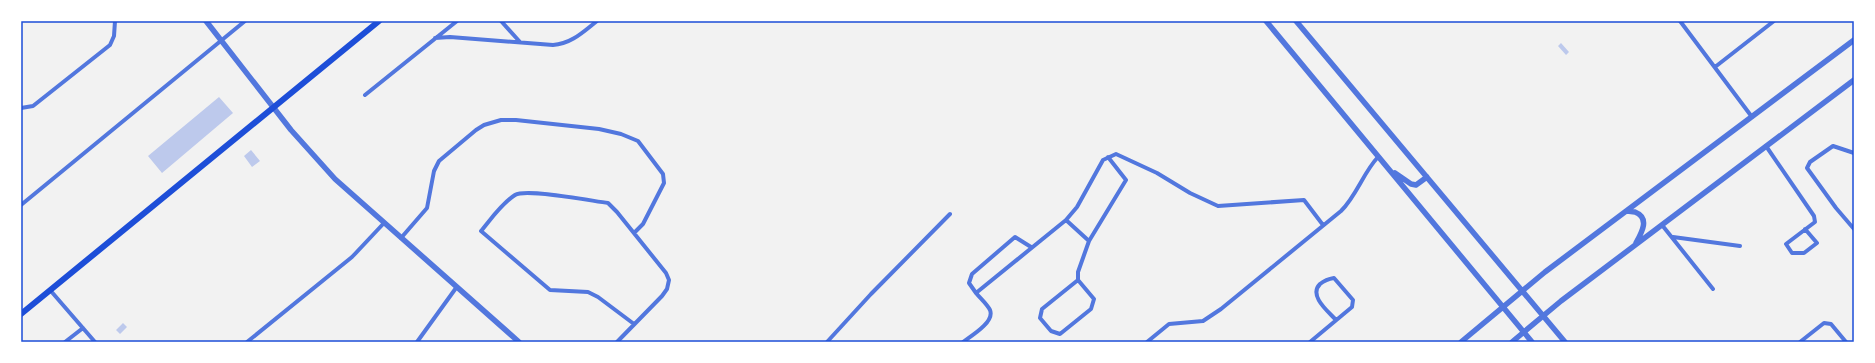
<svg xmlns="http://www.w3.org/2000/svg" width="1875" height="363" viewBox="0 0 1875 363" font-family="Commissioner,sans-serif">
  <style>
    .building { fill: #bdc9ec }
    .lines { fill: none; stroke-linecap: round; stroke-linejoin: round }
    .minor { stroke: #5277de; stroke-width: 4 }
    .tertiary { stroke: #5277de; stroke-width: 5.5 }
    .secondary { stroke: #1d4ed8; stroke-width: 6 }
    .neatline { fill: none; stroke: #1d4ed8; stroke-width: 1.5 }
  </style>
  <rect width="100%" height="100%" fill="#f2f2f2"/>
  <path class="building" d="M 1561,43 L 1569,52 L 1566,55 L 1558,46 Z
    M 219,97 L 233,113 L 162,173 L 148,156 Z
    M 251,150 L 260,161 L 252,167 L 244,156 Z
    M 123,323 L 127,327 L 120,334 L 116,330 Z"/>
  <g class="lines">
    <path class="minor" d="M 501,21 L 520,42
      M 1680,21 L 1752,117
      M 435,38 L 450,37 L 553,45 C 571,44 583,32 597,21
      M 1715,67 L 1774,21
      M 365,95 L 457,21
      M 21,108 L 33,106 L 110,45 L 114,36 L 115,21
      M 1766,146 L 1814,216 L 1815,222 L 1786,244 L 1792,253 L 1804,253 L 1817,243 L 1805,229
      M 1854,153 L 1833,146 L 1810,162 L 1807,168 L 1836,208 L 1854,229
      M 21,205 L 245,21
      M 1066,220 L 1089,241 L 1078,272 L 1078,280 L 1042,309 L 1040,318 L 1051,331 L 1060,334 L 1091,309 L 1094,299 L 1078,280
      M 1662,225 L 1713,289
      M 1673,237 L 1740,246
      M 401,238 L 427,208 L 434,171 L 439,161 L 476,130 L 484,125 L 501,120 L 516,120 L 599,129 L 621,134 L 638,141 L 663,174 L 664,183 L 643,224 L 634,233
      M 1089,241 L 1126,180 L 1108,157
      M 50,290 L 95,342
      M 976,293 L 969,283 L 972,274 L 1015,237 L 1031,247
      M 65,342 L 83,328
      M 247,342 L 352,257 L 384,223
      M 417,342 L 456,288
      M 617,342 L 662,296 L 667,289 L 669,280 L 666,273 L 617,212 L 608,203 C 592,201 526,188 515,195 C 502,203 491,219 481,231 L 550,290 L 588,292 L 598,297 L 634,324
      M 827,342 L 871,294 L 950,214
      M 963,342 C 971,336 995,322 990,310 C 987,304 980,298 976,293 L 1066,220 L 1077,207 L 1103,160 L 1116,154 L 1157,173 L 1190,193 L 1218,206 L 1304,200 L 1323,225
      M 1147,342 L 1169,324 L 1203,321 L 1221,309 L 1341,211 C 1357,195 1363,173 1378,157
      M 1310,342 L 1352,307 L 1353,300 L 1334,278 C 1328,279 1325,280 1320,284 C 1308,296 1329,312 1336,320
      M 1800,342 L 1824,323 L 1831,324 L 1846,342"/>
    <path class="tertiary" d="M 206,21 L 291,130 L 335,179 L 519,342
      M 1266,21 L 1532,342
      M 1296,21 L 1565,342
      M 1395,173 L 1411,184 L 1416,185 L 1427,177
      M 1627,211 L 1635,212 C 1650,218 1642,232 1636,243
      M 1461,342 L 1545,272 L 1854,40
      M 1512,342 L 1561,301 L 1854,80"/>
    <path class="secondary" d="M 21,314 L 379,21"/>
  </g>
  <rect width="1875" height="363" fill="none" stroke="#ffffff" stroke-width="44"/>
  <rect x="22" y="22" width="1831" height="319" class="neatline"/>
</svg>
